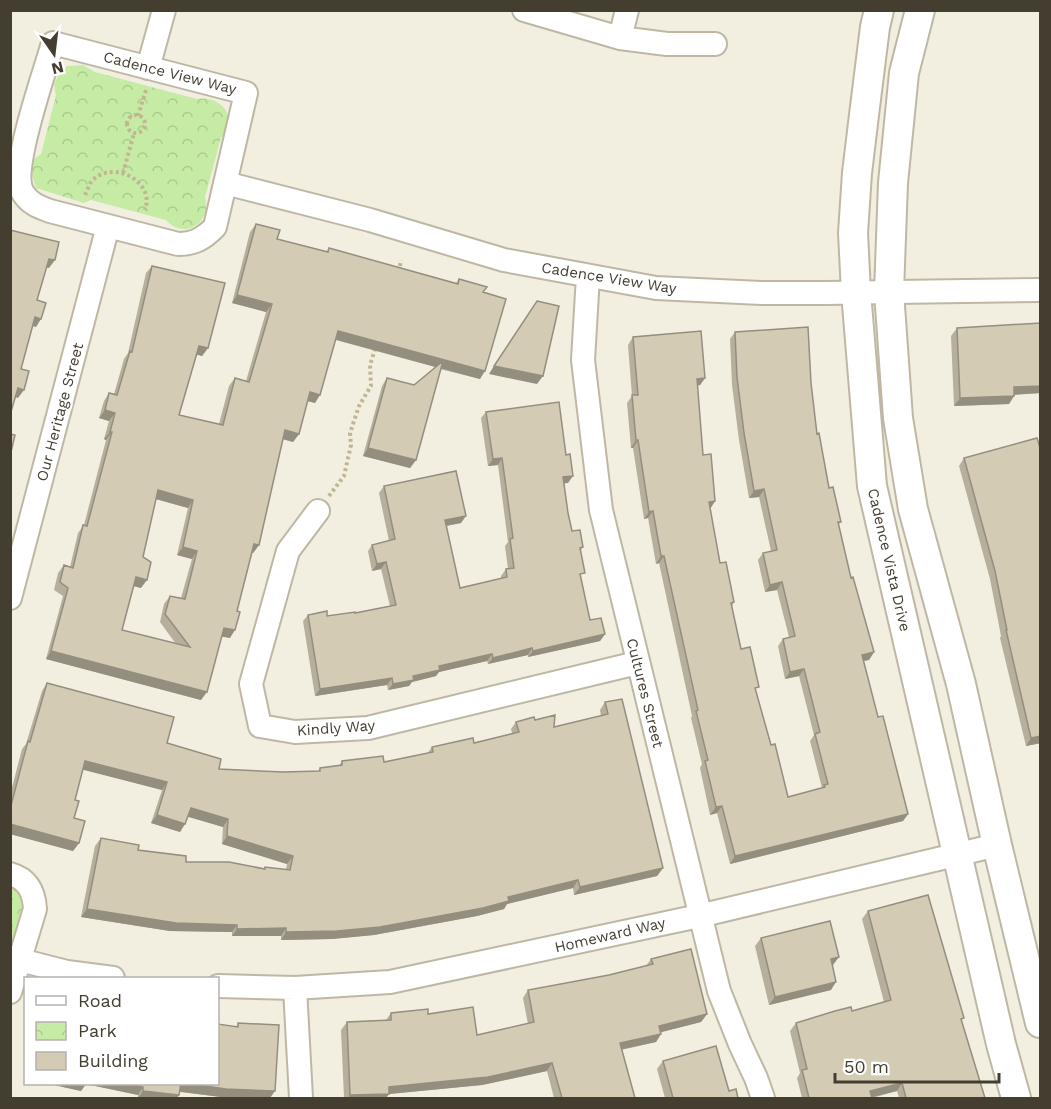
<svg xmlns="http://www.w3.org/2000/svg" width="1051" height="1109" viewBox="0 0 1051 1109" font-family="'Work Sans',sans-serif">
  <style>
    .park { fill: url(#park-crowns) }
    .lines { fill: none; stroke-linecap: round; stroke-linejoin: round }
    .minor-casing { stroke: #beb7a3; stroke-width: 26 }
    .tertiary-casing { stroke: #beb7a3; stroke-width: 32 }
    .path { stroke: #c2b593; stroke-width: 4; stroke-dasharray: 3 3; stroke-linecap: butt }
    .minor { stroke: #fff; stroke-width: 22 }
    .tertiary { stroke: #fff; stroke-width: 28 }
    .wall { fill: #b6af9c; fill-rule: evenodd }
    .shaded-wall { fill: #948e7f }
    .building { fill: #d4cbb5; stroke: #948e7f; stroke-width: 1.5; fill-rule: evenodd }
    .labels { text-anchor: middle; stroke-width: 4.5; stroke-linejoin: round; paint-order: stroke }
    .street-label { font-size: 15px; fill: #443e31; stroke: #fff }
  </style>
  <defs>
    <pattern id="park-crowns" width="20" height="18" patternUnits="userSpaceOnUse" patternTransform="scale(1.5)"><rect width="20" height="18" fill="#c5eba5"/><path d="M2 6a3 3 0 1 1 6 0M12 15a3 3 0 1 1 6 0" fill="none" stroke="#aacb8e"/></pattern>
  </defs>
  <rect width="100%" height="100%" fill="#f2efe1"/>
  <path class="park" d="M 83,65 L 95,72 L 197,99 C 222,95 240,119 221,138 L 205,197 C 212,222 185,241 166,220 L 91,200 L 84,203 L 36,188 L 31,172 L 34,159 L 41,154 L 56,95 L 54,85 L 59,73 L 67,66 Z
    M 11,886 C 24,895 24,913 19,927 C 17,933 12,938 11,945 Z"/>
  <g class="lines">
    <defs>
      <path id="minor" d="M 524,10 L 620,38 L 667,44 L 715,44
        M 620,38 L 627,10
        M 53,43 L 246,93 L 215,227 C 203,239 194,244 178,244 L 50,211 C 39,207 30,204 23,193 C 9,170 45,72 53,43 Z
        M 148,68 L 164,10
        M 225,183 L 370,220 L 504,260 L 656,288 L 761,293 L 825,293 L 1040,290
        M 588,276 L 583,360 L 601,510 L 719,991 L 740,1044 L 756,1078 L 763,1098
        M 318,511 L 288,551 L 251,684 L 260,726 L 295,732 L 368,728 L 637,663
        M 10,598 L 108,226
        M 10,874 C 28,879 34,892 35,909 L 10,992
        M 20,960 L 67,972 L 113,978
        M 218,986 L 295,988 L 390,982 L 699,916 L 997,845
        M 295,988 L 301,1098"/>
      <path id="tertiary" d="M 879,10 L 875,27 L 864,115 L 857,173 L 853,233 L 856,292 L 872,486 L 1001,1044 L 1016,1098
        M 920,10 L 904,73 L 893,183 L 889,292 L 898,418 L 913,509 L 961,684 L 997,845 L 1040,1023"/>
    </defs>
    <use href="#minor" class="minor-casing"/>
    <use href="#tertiary" class="tertiary-casing"/>
    <path class="path" d="M127 124a9 9 0 1 1 18 0a9 9 0 1 1-18 0Z
      M 138,116 L 146,90
      M 123,173 L 134,133
      M 85,195 C 87,191 89,185 91,182 C 111,158 156,181 145,210
      M 399,272 L 401,260
      M 329,496 L 344,476 L 351,445 L 350,433 L 359,406 L 371,386 L 370,365 L 376,346"/>
    <use href="#minor" class="minor"/>
    <use href="#tertiary" class="tertiary"/>
  </g>
  <path class="wall" d="M 256,224 L 277,239 L 326,252 L 329,248 L 456,283 L 459,279 L 483,292 L 480,379 L 440,369 L 416,460 L 410,468 L 363,456 L 382,386 L 387,378 L 414,385 L 435,367 L 336,340 L 315,403 L 307,401 L 299,434 L 293,442 L 283,439 L 259,545 L 253,553 L 252,553 L 230,638 L 221,636 L 201,700 L 46,659 L 63,596 L 54,590 L 58,573 L 64,565 L 70,567 L 78,533 L 84,525 L 106,440 L 104,439 L 109,421 L 99,418 L 104,401 L 109,393 L 114,394 L 124,359 L 128,353 L 146,273 L 152,266 L 208,348 L 202,356 L 197,354 L 179,415 L 219,424 L 229,386 L 235,378 L 246,381 L 266,312 L 232,303 L 250,232 ZM 156,499 L 188,508 L 177,555 L 192,559 L 181,598 L 170,596 L 164,604 L 160,622 L 176,644 L 122,630 L 134,586 L 141,588 L 143,557 Z
    M 1041,323 L 1041,393 L 1014,395 L 1014,396 L 1009,404 L 954,406 L 951,336 L 957,328 Z
    M 735,332 L 811,383 L 817,434 L 829,488 L 841,522 L 838,525 L 851,578 L 874,652 L 869,660 L 863,661 L 878,717 L 908,814 L 903,821 L 730,864 L 717,813 L 710,815 L 700,768 L 702,764 L 691,718 L 692,716 L 659,563 L 656,564 L 648,518 L 644,519 L 633,448 L 631,448 L 627,403 L 632,396 L 628,345 L 633,337 L 705,378 L 700,385 L 697,386 L 703,455 L 715,501 L 710,509 L 720,563 L 734,602 L 732,606 L 741,649 L 756,691 L 771,745 L 788,797 L 822,788 L 810,741 L 814,735 L 799,676 L 785,679 L 778,646 L 783,639 L 789,637 L 777,590 L 765,592 L 758,560 L 763,553 L 771,551 L 759,497 L 749,498 L 739,440 L 732,385 L 730,339 Z
    M 486,412 L 568,483 L 564,483 L 568,513 L 572,531 L 583,547 L 581,550 L 581,579 L 590,620 L 605,634 L 600,641 L 528,657 L 528,655 L 488,664 L 487,661 L 439,672 L 436,676 L 412,682 L 409,686 L 388,690 L 387,685 L 315,696 L 303,621 L 308,615 L 327,616 L 355,613 L 390,606 L 381,569 L 372,571 L 368,551 L 372,545 L 389,541 L 379,493 L 384,486 L 461,523 L 446,526 L 460,588 L 501,578 L 501,576 L 506,569 L 508,569 L 505,546 L 508,542 L 498,465 L 488,466 L 481,418 Z
    M 1041,451 L 1041,743 L 1026,746 L 1000,638 L 1001,636 L 990,579 L 959,466 L 964,458 Z
    M 47,683 L 219,769 L 283,772 L 318,771 L 320,768 L 339,766 L 342,761 L 384,762 L 427,754 L 432,747 L 474,743 L 512,733 L 511,729 L 516,722 L 535,720 L 554,727 L 601,716 L 600,710 L 605,702 L 663,868 L 657,876 L 574,895 L 573,888 L 507,904 L 504,909 L 477,916 L 374,935 L 332,939 L 281,940 L 281,936 L 232,936 L 232,932 L 170,931 L 81,917 L 95,846 L 101,838 L 138,850 L 186,862 L 264,869 L 265,867 L 286,869 L 287,864 L 222,844 L 223,827 L 188,816 L 180,832 L 151,823 L 162,790 L 83,769 L 75,800 L 74,818 L 79,843 L 73,851 L 10,834 L 10,795 L 22,749 L 26,744 L 42,691 Z
    M 868,911 L 962,1022 L 985,1098 L 899,1098 L 897,1091 L 872,1098 L 802,1098 L 797,1078 L 800,1073 L 790,1031 L 796,1023 L 852,1011 L 884,1002 L 862,919 Z
    M 761,938 L 833,965 L 832,965 L 831,990 L 769,1005 L 755,946 Z
    M 651,959 L 707,1014 L 701,1022 L 661,1032 L 661,1034 L 656,1042 L 621,1050 L 635,1098 L 554,1098 L 547,1071 L 482,1085 L 389,1094 L 386,1098 L 344,1098 L 341,1030 L 347,1022 L 386,1020 L 391,1013 L 428,1014 L 477,1035 L 528,1024 L 523,998 L 528,990 L 609,975 L 646,966 Z
    M 238,1023 L 279,1025 L 221,1097 L 180,1092 L 177,1098 L 138,1098 L 138,1095 L 86,1084 L 81,1091 L 45,1083 L 236,1027 Z
    M 663,1061 L 729,1091 L 738,1098 L 665,1098 L 657,1069 Z"/>
  <path class="shaded-wall" d="M 49,259 L 55,260 L 49,268 L 44,267 Z
    M 237,295 L 272,304 L 266,312 L 232,303 Z
    M 35,317 L 41,319 L 36,327 L 29,325 Z
    M 338,331 L 485,371 L 480,379 L 333,339 Z
    M 199,346 L 208,348 L 202,356 L 194,354 Z
    M 494,366 L 543,376 L 537,384 L 489,374 Z
    M 705,378 L 700,385 L 691,386 L 697,379 Z
    M 1041,386 L 1041,393 L 1008,395 L 1014,387 Z
    M 18,388 L 24,390 L 18,398 L 12,396 Z
    M 310,392 L 320,395 L 315,403 L 304,400 Z
    M 1014,396 L 1009,404 L 954,406 L 960,398 Z
    M 105,410 L 115,413 L 109,421 L 99,418 Z
    M 285,430 L 299,434 L 293,442 L 279,438 Z
    M 110,432 L 112,432 L 106,440 L 104,439 Z
    M 636,440 L 638,440 L 633,448 L 631,448 Z
    M 368,448 L 416,460 L 410,468 L 363,456 Z
    M 502,458 L 498,465 L 488,466 L 493,459 Z
    M 573,476 L 568,483 L 559,484 L 563,477 Z
    M 764,489 L 759,497 L 749,498 L 754,491 Z
    M 158,490 L 193,500 L 188,508 L 152,498 Z
    M 715,501 L 710,509 L 709,502 Z
    M 653,511 L 648,518 L 644,519 L 649,512 Z
    M 466,516 L 461,523 L 440,527 L 445,520 Z
    M 254,544 L 259,545 L 253,553 L 249,552 Z
    M 183,547 L 197,551 L 192,559 L 177,555 Z
    M 661,556 L 664,556 L 659,563 L 656,564 Z
    M 386,562 L 381,569 L 372,571 L 377,564 Z
    M 136,577 L 147,580 L 141,588 L 130,585 Z
    M 782,582 L 777,590 L 765,592 L 770,585 Z
    M 224,628 L 235,630 L 230,638 L 218,636 Z
    M 605,634 L 600,641 L 528,657 L 533,651 Z
    M 532,648 L 528,655 L 488,664 L 493,658 Z
    M 51,651 L 207,692 L 201,700 L 46,659 Z
    M 874,652 L 869,660 L 857,662 L 862,655 Z
    M 492,654 L 487,661 L 439,672 L 436,676 L 412,682 L 409,686 L 388,690 L 393,684 L 439,666 Z
    M 804,669 L 799,676 L 785,679 L 790,672 Z
    M 392,678 L 387,685 L 315,696 L 320,689 Z
    M 1041,736 L 1041,743 L 1026,746 L 1031,738 Z
    M 85,761 L 167,782 L 162,790 L 80,769 Z
    M 722,806 L 717,813 L 710,815 L 716,807 Z
    M 191,808 L 228,819 L 223,827 L 185,816 Z
    M 908,814 L 903,821 L 730,864 L 735,856 Z
    M 157,815 L 185,824 L 180,832 L 151,823 Z
    M 10,824 L 79,843 L 73,851 L 10,834 Z
    M 227,836 L 293,856 L 287,864 L 222,844 Z
    M 663,868 L 657,876 L 574,895 L 580,887 Z
    M 578,880 L 573,888 L 507,904 L 504,909 L 477,916 L 374,935 L 332,939 L 281,940 L 286,932 L 508,897 Z
    M 87,909 L 237,925 L 232,932 L 170,931 L 81,917 Z
    M 286,928 L 281,936 L 232,936 L 237,929 Z
    M 839,957 L 833,965 L 825,967 L 831,959 Z
    M 836,982 L 831,990 L 769,1005 L 775,997 Z
    M 707,1014 L 701,1022 L 654,1034 L 659,1026 Z
    M 661,1034 L 656,1042 L 614,1051 L 620,1043 Z
    M 552,1063 L 547,1071 L 482,1085 L 389,1094 L 386,1098 L 348,1098 L 350,1095 L 389,1087 Z
    M 45,1083 L 126,1083 L 143,1087 L 138,1095 L 86,1084 L 81,1091 Z
    M 180,1083 L 275,1091 L 270,1098 L 221,1097 L 175,1091 Z
    M 902,1083 L 897,1091 L 868,1098 L 870,1091 Z
    M 143,1091 L 179,1095 L 177,1098 L 138,1098 Z"/>
  <path class="building" d="M 256,224 L 280,230 L 277,239 L 328,252 L 329,248 L 458,284 L 459,279 L 487,287 L 483,292 L 506,299 L 485,371 L 338,331 L 320,395 L 310,392 L 299,434 L 285,430 L 259,545 L 254,544 L 237,611 L 240,612 L 235,630 L 224,628 L 207,692 L 51,651 L 68,588 L 60,582 L 64,565 L 73,568 L 83,525 L 87,526 L 112,432 L 110,432 L 115,413 L 105,410 L 109,393 L 117,395 L 130,351 L 132,352 L 152,266 L 225,283 L 208,348 L 199,346 L 179,415 L 223,425 L 235,378 L 249,382 L 272,304 L 237,295 ZM 158,490 L 193,500 L 183,547 L 197,551 L 185,599 L 170,596 L 165,614 L 190,647 L 122,630 L 136,577 L 147,580 L 151,562 L 143,557 Z
    M 10,230 L 59,242 L 55,260 L 49,259 L 37,300 L 46,303 L 41,319 L 35,317 L 21,369 L 29,371 L 24,390 L 18,388 L 10,415 Z
    M 537,301 L 559,306 L 543,376 L 494,366 Z
    M 1041,323 L 1041,386 L 1014,387 L 1014,396 L 960,398 L 957,328 Z
    M 808,327 L 811,383 L 817,434 L 819,433 L 829,488 L 833,487 L 841,522 L 838,522 L 851,578 L 853,577 L 874,652 L 862,655 L 878,717 L 883,716 L 908,814 L 735,856 L 722,806 L 716,807 L 705,761 L 708,760 L 696,711 L 698,710 L 664,556 L 661,556 L 653,511 L 649,512 L 638,440 L 636,440 L 632,395 L 638,395 L 633,337 L 701,331 L 705,378 L 697,379 L 703,455 L 711,454 L 715,501 L 709,502 L 720,563 L 726,562 L 734,602 L 731,603 L 741,649 L 750,647 L 759,687 L 755,688 L 771,745 L 775,744 L 788,797 L 825,787 L 824,785 L 828,784 L 815,734 L 820,732 L 804,669 L 790,672 L 783,639 L 795,636 L 782,582 L 770,585 L 763,553 L 777,550 L 764,489 L 754,491 L 744,433 L 737,377 L 735,332 Z
    M 443,361 L 416,460 L 368,448 L 387,378 L 414,385 Z
    M 559,402 L 566,455 L 570,454 L 573,476 L 563,477 L 568,513 L 572,531 L 580,530 L 583,547 L 580,548 L 585,573 L 580,574 L 590,620 L 601,618 L 605,634 L 533,651 L 532,648 L 493,658 L 492,654 L 439,666 L 440,670 L 413,676 L 414,680 L 393,684 L 392,678 L 320,689 L 308,615 L 327,611 L 327,616 L 355,612 L 355,613 L 396,605 L 386,562 L 377,564 L 372,545 L 395,539 L 384,486 L 456,471 L 466,516 L 445,520 L 460,588 L 507,577 L 506,569 L 514,568 L 510,539 L 513,538 L 502,458 L 493,459 L 486,412 Z
    M 10,434 L 15,435 L 11,452 L 10,451 Z
    M 1037,438 L 1041,451 L 1041,736 L 1031,738 L 1006,630 L 1007,630 L 995,571 L 964,458 Z
    M 47,683 L 174,717 L 167,743 L 221,759 L 219,769 L 283,772 L 320,771 L 320,768 L 342,765 L 342,761 L 383,756 L 384,762 L 433,752 L 432,747 L 473,738 L 474,743 L 519,732 L 516,722 L 534,717 L 535,720 L 555,715 L 554,727 L 608,714 L 605,702 L 622,699 L 663,868 L 580,887 L 578,880 L 508,897 L 509,901 L 483,908 L 380,927 L 337,931 L 286,932 L 286,928 L 237,929 L 237,925 L 176,923 L 87,909 L 101,838 L 139,845 L 138,850 L 186,856 L 186,862 L 229,862 L 265,869 L 265,867 L 290,870 L 293,856 L 227,836 L 228,819 L 191,808 L 185,824 L 157,815 L 167,782 L 85,761 L 75,800 L 79,801 L 74,818 L 85,821 L 79,843 L 10,824 L 10,809 L 28,741 L 30,742 Z
    M 928,895 L 964,1018 L 961,1019 L 985,1098 L 906,1098 L 902,1083 L 870,1091 L 872,1098 L 809,1098 L 802,1070 L 807,1069 L 796,1023 L 835,1011 L 851,1007 L 852,1011 L 891,1000 L 868,911 Z
    M 830,921 L 839,957 L 831,959 L 836,982 L 775,997 L 761,938 Z
    M 691,949 L 707,1014 L 659,1026 L 661,1034 L 620,1043 L 635,1098 L 562,1098 L 552,1063 L 488,1077 L 389,1087 L 389,1094 L 350,1095 L 347,1022 L 391,1020 L 391,1013 L 428,1009 L 428,1014 L 473,1007 L 477,1035 L 534,1022 L 528,990 L 609,975 L 653,964 L 651,959 Z
    M 238,1023 L 279,1025 L 275,1091 L 226,1089 L 184,1083 L 218,1083 L 218,1024 L 238,1027 Z
    M 716,1046 L 729,1091 L 736,1089 L 738,1098 L 673,1098 L 663,1061 Z
    M 126,1083 L 181,1083 L 179,1095 L 143,1091 L 143,1087 Z"/>
  <g class="labels">
    <g class="street-label">
      <text transform="translate(170 73) rotate(14)" y="5">Cadence View Way</text>
      <text transform="translate(609 278) rotate(9)" y="5">Cadence View Way</text>
      <text transform="translate(60 412) rotate(-75)" y="5">Our Heritage Street</text>
      <text transform="translate(889 560) rotate(77)" y="5">Cadence Vista Drive</text>
      <text transform="translate(645 693) rotate(76)" y="5">Cultures Street</text>
      <text transform="translate(336 728) rotate(-4)" y="5">Kindly Way</text>
      <text transform="translate(610 935) rotate(-13)" y="5">Homeward Way</text>
    </g>
  </g>
  <rect width="1051" height="1109" fill="none" stroke="#443e31" stroke-width="24"/>
  <rect x="24" y="977" width="195" height="108" fill="#ffffff" stroke="#b4b2ad" stroke-width="1.5"/>
  <rect x="36" y="996" width="30" height="9" fill="#ffffff" stroke="#b4b2ad" stroke-width="1.5"/>
  <text x="78" y="1007" font-size="18" fill="#443e31">Road</text>
  <rect x="36" y="1022" width="30" height="18" fill="url(#park-crowns)" stroke="#b4b2ad" stroke-width="1.5"/>
  <text x="78" y="1037" font-size="18" fill="#443e31">Park</text>
  <rect x="36" y="1052" width="30" height="18" fill="#d4cbb5" stroke="#b4b2ad" stroke-width="1.5"/>
  <text x="78" y="1067" font-size="18" fill="#443e31">Building</text>
  <g transform="translate(54 54) rotate(166)" stroke="#ffffff" stroke-width="4.5" paint-order="stroke">
  <path d="M0-4.5L10 22L0 15L-10 22Z" fill="#443e31"/>
  <text y="-9" font-size="16" font-weight="bold" text-anchor="middle" fill="#443e31">N</text>
  </g>
  <path d="M835 1073v9h164v-9" fill="none" stroke="#443e31" stroke-width="3"/>
  <text x="844" y="1073" font-size="18" fill="#443e31" stroke="#ffffff" stroke-width="4.5" paint-order="stroke">50 m</text>
</svg>
